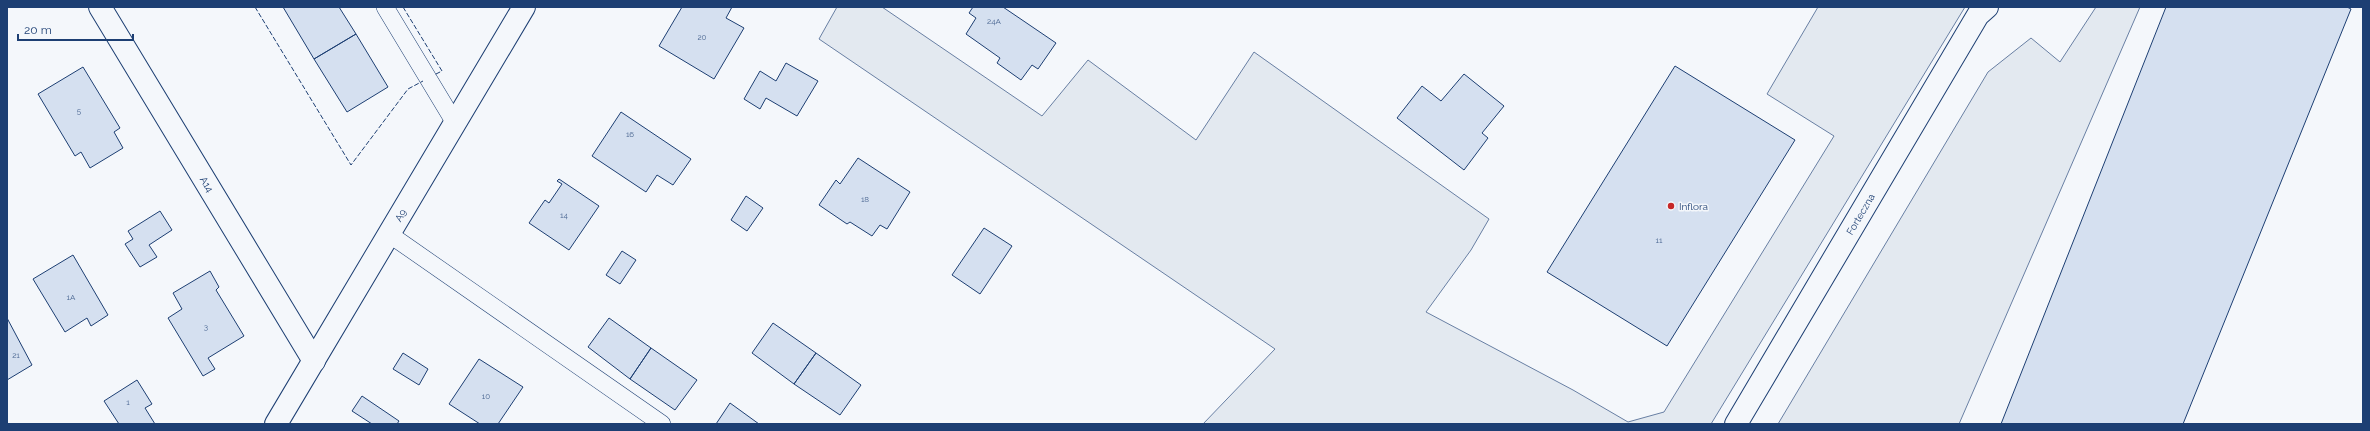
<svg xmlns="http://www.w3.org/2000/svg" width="2370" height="431" viewBox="0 0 2370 431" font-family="Raleway,sans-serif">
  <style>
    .green { fill: #e3e9f0; stroke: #687fa3 }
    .building { fill: #d5e0f0; stroke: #1d3f73 }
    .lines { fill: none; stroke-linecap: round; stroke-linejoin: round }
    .lane-casing { stroke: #1d3f73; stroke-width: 18 }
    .street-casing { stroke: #1d3f73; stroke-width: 24 }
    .secondary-casing { stroke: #1d3f73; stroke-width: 24 }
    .lane { stroke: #f4f7fb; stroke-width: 17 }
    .street { stroke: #f4f7fb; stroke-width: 22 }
    .secondary { stroke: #f4f7fb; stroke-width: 22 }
    .fence { stroke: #1d3f73; stroke-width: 1; stroke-dasharray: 5 2; stroke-linecap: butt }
    .poi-dot { fill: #c62828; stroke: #f4f7fb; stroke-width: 1.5 }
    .labels { text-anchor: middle; stroke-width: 3; stroke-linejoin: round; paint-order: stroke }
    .number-label { font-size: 8px; fill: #4b6792 }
    .street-label { font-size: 10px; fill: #1d3f73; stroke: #f4f7fb }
    .poi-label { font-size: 10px; fill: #1d3f73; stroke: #f4f7fb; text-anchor: start }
  </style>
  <rect width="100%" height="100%" fill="#f4f7fb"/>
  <path class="green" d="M 837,7 L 882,7 L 1042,116 L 1088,60 L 1196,140 L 1254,52 L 1489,219 L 1471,250 L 1426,312 L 1573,390 L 1628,422 L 1664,412 L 1834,136 L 1767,94 L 1818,7 L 1965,7 L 1711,424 L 1203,424 L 1275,349 L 819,39 Z
    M 2096,7 L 2140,7 L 1959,424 L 1778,424 L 1988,72 L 2031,38 L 2060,62 Z"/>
  <path class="building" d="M 283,7 L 339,7 L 356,34 L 314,59 Z
    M 682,7 L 732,7 L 726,18 L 744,28 L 714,79 L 659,46 Z
    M 973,7 L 1003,7 L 1056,43 L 1038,69 L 1032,65 L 1021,80 L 997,63 L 1000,58 L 966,34 L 976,18 L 969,13 Z
    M 2166,7 L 2347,7 L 2351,9 L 2183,424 L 2001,424 Z
    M 356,34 L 388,87 L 347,112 L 314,59 Z
    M 786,63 L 818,81 L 797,116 L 766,98 L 760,109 L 744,99 L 760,71 L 776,81 Z
    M 1675,66 L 1795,140 L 1667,346 L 1547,272 Z
    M 83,67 L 120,128 L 114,132 L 123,148 L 90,168 L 81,152 L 75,156 L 38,94 Z
    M 1464,74 L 1504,106 L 1482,133 L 1488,138 L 1464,170 L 1397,118 L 1422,86 L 1441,101 Z
    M 621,112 L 691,159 L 673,185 L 657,175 L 646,192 L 592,156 Z
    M 858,158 L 910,192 L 887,229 L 880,225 L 872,236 L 850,222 L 847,224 L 819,205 L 836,180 L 840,184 Z
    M 559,179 L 599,206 L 569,250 L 529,223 L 545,200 L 549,203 L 562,184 L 557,181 Z
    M 746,196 L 763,208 L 747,231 L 731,220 Z
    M 160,211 L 172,230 L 149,245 L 157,257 L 140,267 L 125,244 L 133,239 L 128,231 Z
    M 984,228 L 1012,246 L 980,294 L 952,275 Z
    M 622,251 L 636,260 L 620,284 L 606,275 Z
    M 73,255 L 108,315 L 91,326 L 87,318 L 65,332 L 33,279 Z
    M 210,271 L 219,287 L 216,290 L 244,336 L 208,358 L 215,369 L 203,376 L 168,318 L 182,309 L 173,293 Z
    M 7,318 L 32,365 L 7,380 Z
    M 609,318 L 651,348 L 630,379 L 588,347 Z
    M 773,323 L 816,353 L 794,384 L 752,353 Z
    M 651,348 L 697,380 L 675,410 L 630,379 Z
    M 403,353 L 428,369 L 419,385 L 393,369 Z
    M 816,353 L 861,385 L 840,415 L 794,384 Z
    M 479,359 L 523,387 L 498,424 L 480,424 L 449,404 Z
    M 137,380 L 152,404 L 145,408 L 155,424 L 119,424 L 104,401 Z
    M 362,396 L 399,421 L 397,424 L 372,424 L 352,411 Z
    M 730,403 L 759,424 L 716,424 Z"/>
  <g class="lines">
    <defs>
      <path id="lane" d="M 385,7 L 455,123
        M 389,234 L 662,424"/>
      <g id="street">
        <path id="s1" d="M 100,7 L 314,361"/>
        <path id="s2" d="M 1736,424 L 1978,15 L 1987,7"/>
      </g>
      <g id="secondary">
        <path id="s3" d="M 276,424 L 524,7"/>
      </g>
    </defs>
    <use href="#lane" class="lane-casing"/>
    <use href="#street" class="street-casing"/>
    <use href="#secondary" class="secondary-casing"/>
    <use href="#lane" class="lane"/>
    <use href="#street" class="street"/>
    <use href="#secondary" class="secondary"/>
    <path class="fence" d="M 255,7 L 351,165 L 408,89 L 423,81
      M 403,7 L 442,71 L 434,75"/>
  </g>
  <circle class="poi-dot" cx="1671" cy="206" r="4"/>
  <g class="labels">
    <g class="number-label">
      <text x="994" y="24">24A</text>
      <text x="702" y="40">20</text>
      <text x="79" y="114">5</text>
      <text x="630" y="137">16</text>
      <text x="865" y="202">18</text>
      <text x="564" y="218">14</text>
      <text x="1659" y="243">11</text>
      <text x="71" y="300">1A</text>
      <text x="206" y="330">3</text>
      <text x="16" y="358">21</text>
      <text x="486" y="399">10</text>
      <text x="128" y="405">1</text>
    </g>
    <g class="street-label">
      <text dy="4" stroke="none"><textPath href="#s1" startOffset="207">A14</textPath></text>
      <text dy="4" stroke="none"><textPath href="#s2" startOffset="244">Forteczna</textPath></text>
      <text dy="4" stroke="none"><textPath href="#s3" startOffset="243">A9</textPath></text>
    </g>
    <g class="poi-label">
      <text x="1679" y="210">Inflora</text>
    </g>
  </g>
  <rect width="2370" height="431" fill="none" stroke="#1d3f73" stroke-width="16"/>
  <path d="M18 34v6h115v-6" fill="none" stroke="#1d3f73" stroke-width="2"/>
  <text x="24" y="34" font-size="12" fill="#1d3f73" stroke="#f4f7fb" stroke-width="3" paint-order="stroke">20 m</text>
</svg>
